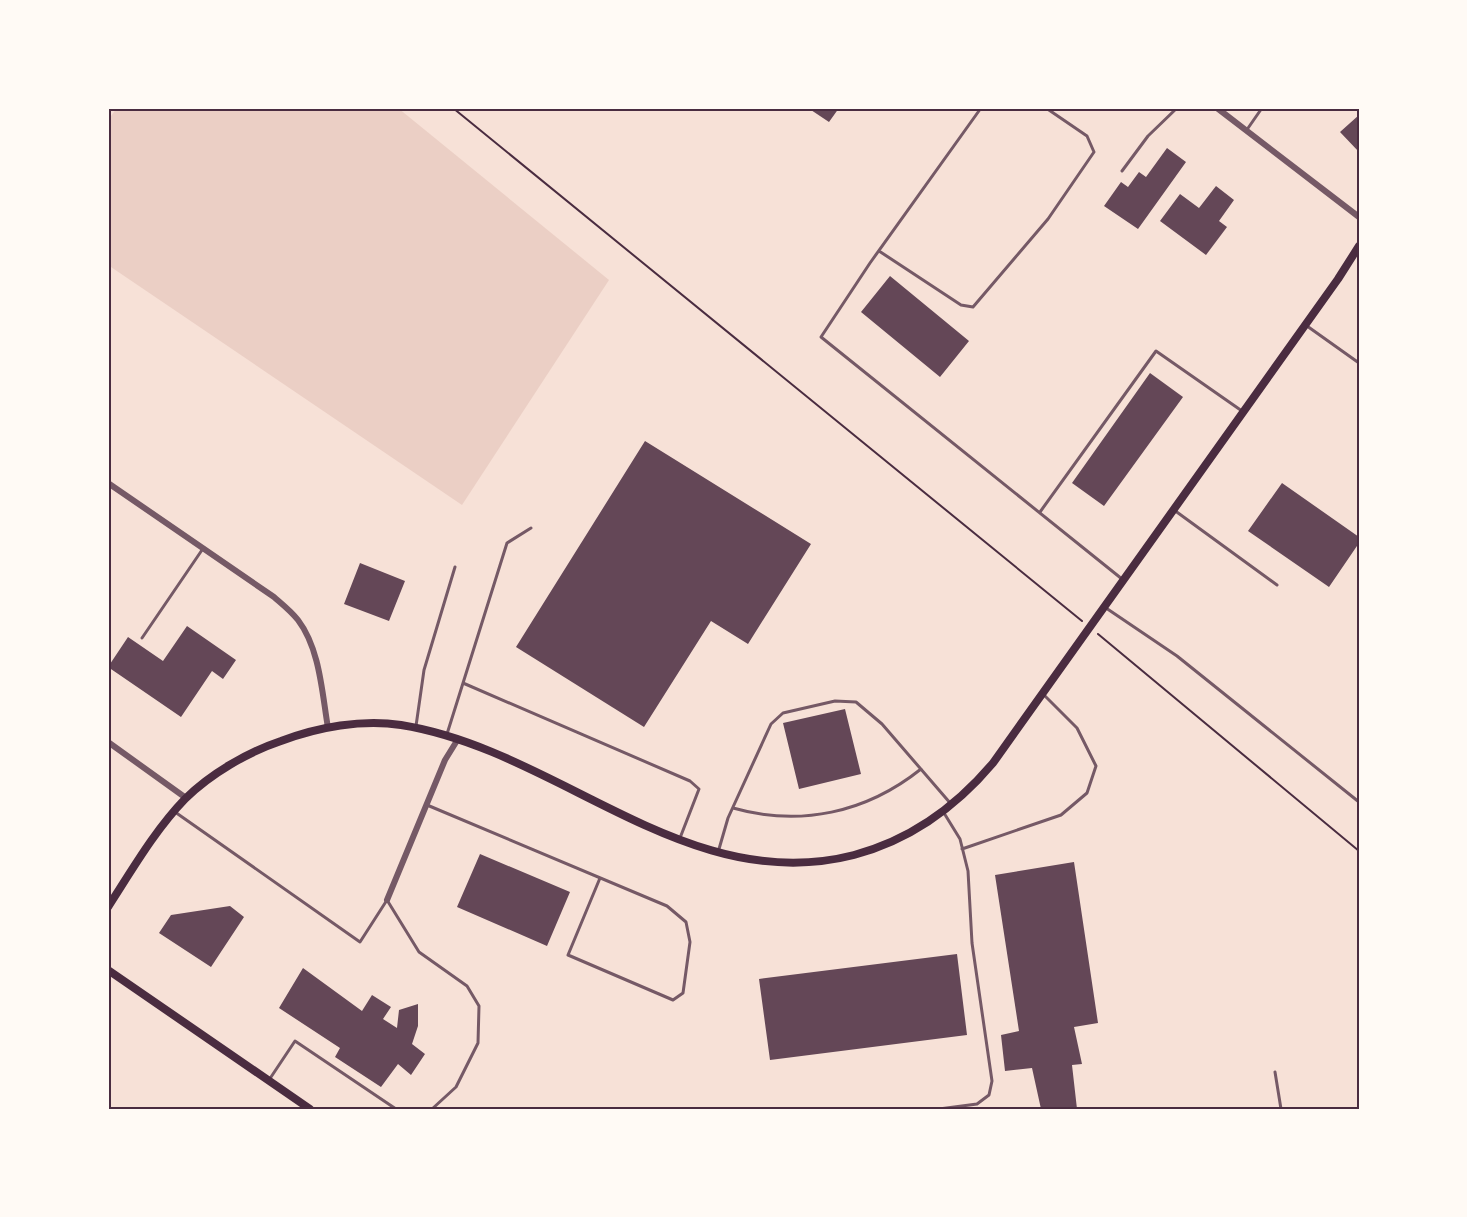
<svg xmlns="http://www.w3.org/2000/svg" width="1467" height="1217" viewBox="0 0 1467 1217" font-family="Georgia,serif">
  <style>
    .green { fill: #ebcfc5 }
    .building { fill: #644757 }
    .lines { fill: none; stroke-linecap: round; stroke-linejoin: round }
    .path { stroke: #4a2c40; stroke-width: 2 }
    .service { stroke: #755966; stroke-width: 3 }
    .minor { stroke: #755966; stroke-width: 6 }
    .secondary { stroke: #4a2c40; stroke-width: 8 }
    .neatline { fill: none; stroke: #4a2c40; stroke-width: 2 }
  </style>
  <rect width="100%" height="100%" fill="#f7e1d7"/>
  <path class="green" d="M 117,108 L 398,108 L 609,280 L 462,505 L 108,265 L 108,120 Z"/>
  <path class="building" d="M 808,108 L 839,108 L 829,122 Z
    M 1359,115 L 1359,152 L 1340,132 Z
    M 1167,148 L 1186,162 L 1138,229 L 1104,206 L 1121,182 L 1128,187 L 1139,172 L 1146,177 Z
    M 1216,186 L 1234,200 L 1219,221 L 1227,227 L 1206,255 L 1160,221 L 1180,194 L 1199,208 Z
    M 890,276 L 969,341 L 940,377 L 861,312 Z
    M 1150,373 L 1183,397 L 1104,506 L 1072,483 Z
    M 645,441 L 811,544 L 748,644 L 711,621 L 644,727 L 516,647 Z
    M 1282,483 L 1359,537 L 1359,543 L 1329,587 L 1248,531 Z
    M 360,563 L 405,581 L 389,621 L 344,604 Z
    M 187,626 L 236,660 L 223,679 L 212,671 L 181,717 L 108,667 L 128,637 L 163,661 Z
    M 845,709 L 861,774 L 799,789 L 783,723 Z
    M 480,854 L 570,892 L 547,946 L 457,907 Z
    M 1074,862 L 1098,1023 L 1074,1027 L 1082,1064 L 1072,1065 L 1077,1109 L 1041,1109 L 1032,1068 L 1005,1071 L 1001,1035 L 1019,1031 L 995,875 Z
    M 230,906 L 244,917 L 211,967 L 159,933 L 171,915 Z
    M 957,954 L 967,1035 L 770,1060 L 759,979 Z
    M 303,968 L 362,1011 L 372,995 L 391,1007 L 383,1019 L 397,1028 L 399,1010 L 418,1004 L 418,1026 L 412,1044 L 425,1054 L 411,1075 L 398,1064 L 381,1087 L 335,1057 L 340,1048 L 279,1008 Z"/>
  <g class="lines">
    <path class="path" d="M 453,108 L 1082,621
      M 1098,634 L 1359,851"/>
    <path class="service" d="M 981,108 L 870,263 L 821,337 L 1122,579
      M 1246,131 L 1262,108
      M 1122,171 L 1148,136 L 1177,108
      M 879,251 L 961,305 L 973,307 L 1048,219 L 1094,152 L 1087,136 L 1046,108
      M 1307,326 L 1359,363
      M 1174,510 L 1277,585
      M 1040,512 L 1156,351 L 1242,411
      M 1106,608 L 1177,656 L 1359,802
      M 142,638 L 202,550
      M 463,683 L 690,781 L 699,789 L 680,838
      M 416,726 L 424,670 L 455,567
      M 447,734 L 507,543 L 531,528
      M 427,805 L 667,906 L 686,922 L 690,942 L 683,993 L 673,1000 L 568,955 L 600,878
      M 733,808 C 800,827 866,813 921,769
      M 175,812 L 360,942 L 387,900 L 419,952 L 467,986 L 479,1006 L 478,1043 L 456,1087 L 432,1109
      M 719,849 L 728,818 L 771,724 L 783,713 L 835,701 L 856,702 L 882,724 L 951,804
      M 962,849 L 1061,815 L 1087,793 L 1096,766 L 1077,728 L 1044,695
      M 1275,1072 L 1281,1109
      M 269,1080 L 295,1041 L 396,1109
      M 939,1109 L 977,1104 L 989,1095 L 992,1081 L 972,943 L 968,871 L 960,839 L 944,813"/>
    <path class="minor" d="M 1217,108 L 1359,217
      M 108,483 L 274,597 C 282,604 291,611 298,620 C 320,649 322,693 328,728
      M 108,742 L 186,798
      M 387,900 L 445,760 L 458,739"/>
    <path class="secondary" d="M 108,907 C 132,870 155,830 185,799 C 210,774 248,752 281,741 C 318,727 362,719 401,725 C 559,750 687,898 854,855 C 910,840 956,807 993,763 L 1338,279 L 1359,246
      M 108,970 L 310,1109"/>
  </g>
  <rect width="1467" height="1217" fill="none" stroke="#fffaf5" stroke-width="219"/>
  <rect x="110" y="110" width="1248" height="998" class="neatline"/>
</svg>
